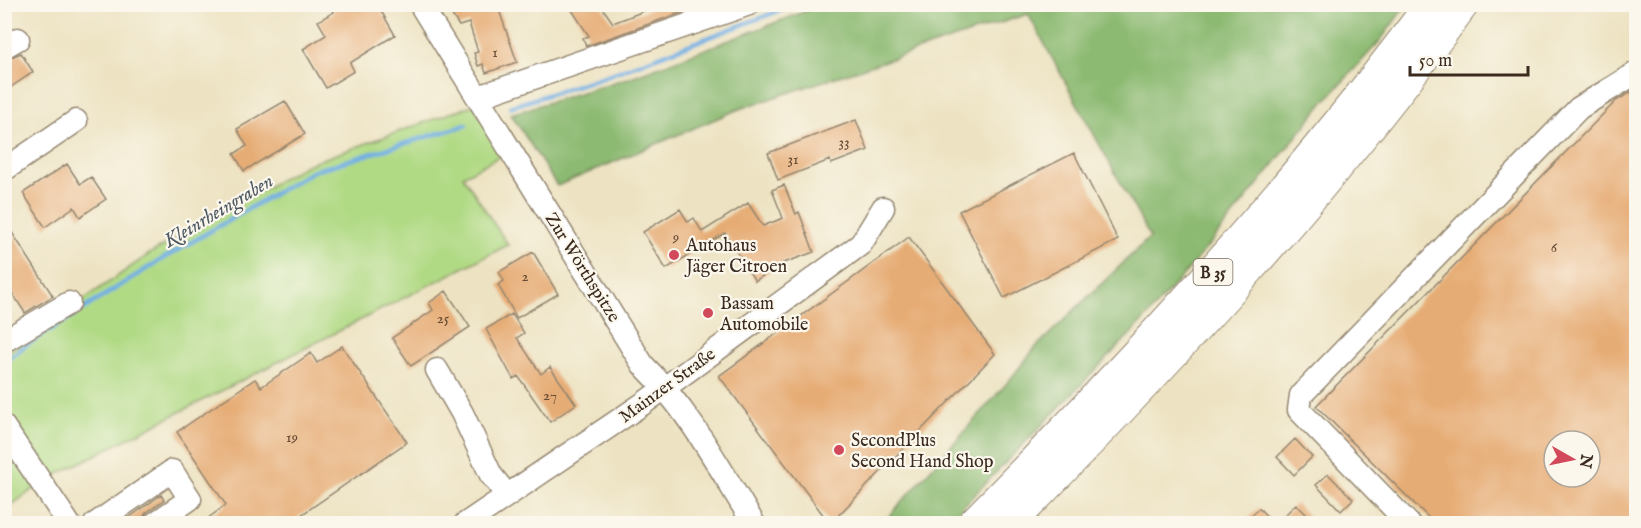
<svg xmlns="http://www.w3.org/2000/svg" width="1641" height="528" viewBox="0 0 1641 528" font-family="'IM FELL English',serif">
  <style>
    .green { fill: #b1da85; stroke: #768252; stroke-width: 1.5 }
    .forest { fill: #8cba72; stroke: #647248; stroke-width: 1.5 }
    .lines { fill: none; stroke-linecap: round; stroke-linejoin: round }
    .stream { stroke: #71afe4; stroke-width: 4.5 }
    .building { fill: #e6ac75; fill-rule: evenodd }
    .minor-casing { stroke: #948670; stroke-width: 25 }
    .highway-casing { stroke: #948670; stroke-width: 35 }
    .minor { stroke: #fff; stroke-width: 22 }
    .highway { stroke: #fff; stroke-width: 33 }
    .poi-dot { fill: #d1495b; stroke: #fbf7ec; stroke-width: 2 }
    .labels { text-anchor: middle; stroke-width: 4.5; stroke-linejoin: round; paint-order: stroke }
    .number-label { font-size: 15px; fill: #664a34 }
    .shield { fill: #fbf7ec; stroke: #75685c; stroke-width: 1.5 }
    .shield-label { font-size: 16px; font-weight: bold; fill: #3b2a1e }
    .poi-label { font-size: 18px; fill: #3b2a1e; stroke: #fbf7ec; text-anchor: start }
    .street-label { font-size: 18px; fill: #3b2a1e; stroke: #fbf7ec }
    .water-label { font-size: 20px; font-style: italic; fill: #4e5963; stroke: #fbf7ec }
  </style>
  <rect width="100%" height="100%" fill="#fbf7ec"/>
  <filter id="ink" filterUnits="userSpaceOnUse"><feTurbulence type="fractalNoise" baseFrequency=".0167" numOctaves="2"/><feDisplacementMap in="SourceGraphic" scale="12" xChannelSelector="R" yChannelSelector="G"/><feConvolveMatrix kernelMatrix="1 2 1 2 8 2 1 2 1" color-interpolation-filters="sRGB"/></filter>
  <filter id="wash" filterUnits="userSpaceOnUse"><feTurbulence type="fractalNoise" baseFrequency=".008" numOctaves="4" result="noise"/><feDisplacementMap in="SourceGraphic" scale="24" xChannelSelector="R" yChannelSelector="G"/><feGaussianBlur stdDeviation="1.35" result="paint"/><feColorMatrix in="noise" values="0 0 0 0 0 0 0 0 0 0 0 0 0 0 0 0 0 1.4 0 .05"/><feComposite in="paint" operator="in"/></filter>
  <g filter="url(#wash)">
    <rect width="100%" height="100%" fill="#ede3c2"/>
    <path class="green" d="M 473,105 L 504,154 L 463,176 L 508,245 L 48,479 L 5,408 L 5,354 L 151,253 L 306,165 Z
      M 4,441 L 36,487 L 5,510 L 4,510 Z"/>
    <path class="forest" d="M 822,5 L 822,4 L 1406,5 L 1380,41 L 1324,102 L 1205,250 L 1143,321 L 946,524 L 883,523 L 1008,382 L 1035,348 L 1150,237 L 1028,14 L 739,109 L 557,186 L 511,114 L 634,76 Z"/>
    <g class="lines">
      <path class="stream" d="M 510,107 L 614,73 L 797,4
        M 4,362 L 26,345 L 156,263 L 313,171 L 466,125"/>
    </g>
    <g id="blocks">
      <path class="building" d="M 329,4 L 377,4 L 395,35 L 350,63 L 354,71 L 326,88 L 303,49 L 326,35 L 318,21 L 334,12 Z
        M 445,4 L 497,4 L 517,62 L 486,73 L 483,64 L 478,66 L 474,53 L 478,52 L 469,23 L 459,26 Z
        M 568,4 L 600,4 L 613,23 L 662,4 L 706,4 L 586,46 L 583,38 L 589,36 Z
        M 21,53 L 33,72 L 11,87 L 4,77 L 4,60 Z
        M 1636,89 L 1636,524 L 1435,524 L 1316,406 L 1616,101 ZM 1554,441 L 1590,441 L 1590,477 L 1554,477 Z
        M 285,101 L 305,134 L 244,171 L 234,154 L 247,146 L 237,129 Z
        M 856,120 L 868,150 L 831,164 L 830,160 L 778,180 L 768,153 Z
        M 1074,153 L 1118,240 L 1004,298 L 959,211 Z
        M 67,164 L 80,184 L 91,177 L 106,199 L 80,217 L 74,207 L 45,227 L 23,193 Z
        M 784,185 L 796,214 L 799,212 L 814,252 L 781,264 L 755,281 L 725,233 L 666,269 L 643,232 L 680,209 L 688,222 L 694,218 L 702,232 L 748,203 L 763,226 L 783,218 L 772,190 Z
        M 4,220 L 53,296 L 25,313 L 4,280 Z
        M 909,237 L 995,354 L 830,524 L 719,376 Z
        M 533,252 L 558,294 L 517,318 L 498,285 L 504,281 L 499,272 Z
        M 446,291 L 470,327 L 411,366 L 392,338 L 433,310 L 429,303 Z
        M 512,314 L 524,333 L 517,338 L 541,374 L 550,367 L 576,404 L 550,422 L 518,376 L 513,379 L 486,329 Z
        M 342,346 L 407,442 L 288,524 L 200,524 L 226,505 L 177,432 L 255,379 L 261,387 L 311,353 L 317,363 Z
        M 1295,439 L 1312,457 L 1294,475 L 1277,457 Z
        M 1328,474 L 1353,499 L 1341,511 L 1316,485 Z
        M 161,495 L 164,500 L 146,513 L 141,521 L 120,524 Z
        M 1296,504 L 1316,524 L 1276,524 Z
        M 1259,508 L 1274,524 L 1243,524 Z"/>
    </g>
  </g>
  <g filter="url(#ink)">
    <use href="#blocks" fill-opacity="0" stroke="#948670" stroke-width="1.5"/>
    <g class="lines">
      <defs>
        <path id="minor" d="M 420,4 L 643,365 C 689,410 720,469 754,524
          M 4,47 L 18,39
          M 478,97 L 749,4
          M 4,170 L 76,121
          M 4,341 L 69,303
          M 437,370 L 462,413 L 491,475 L 507,495
          M 4,427 L 69,524
          M 95,524 L 172,471 L 190,499 L 154,524
          M 465,524 L 644,403 L 861,244 L 883,208
          M 1409,524 L 1299,410 L 1301,395 L 1579,108 L 1636,73"/>
        <path id="highway" d="M 974,524 C 1137,359 1294,190 1432,4
          M 1008,524 C 1170,360 1327,190 1462,4"/>
      </defs>
      <use href="#minor" class="minor-casing"/>
      <use href="#highway" class="highway-casing"/>
      <use href="#minor" class="minor"/>
      <use href="#highway" class="highway"/>
    </g>
  </g>
  <g class="poi-dot">
    <circle cx="674" cy="255" r="6"/>
    <circle cx="708" cy="313" r="6"/>
    <circle cx="839" cy="450" r="6"/>
  </g>
  <g class="labels">
    <g class="number-label">
      <text x="495" y="57">1</text>
      <text x="844" y="147">33</text>
      <text x="793" y="164">31</text>
      <text x="676" y="242">9</text>
      <text x="1554" y="252">6</text>
      <text x="525" y="281">2</text>
      <text x="443" y="323">25</text>
      <text x="550" y="400">27</text>
      <text x="292" y="442">19</text>
    </g>
    <rect class="shield" x="1193.5" y="259" width="39" height="26" rx="4.5"/>
    <g class="shield-label">
      <text x="1213" y="278">B 35</text>
    </g>
    <g class="poi-label">
      <text x="686" y="251">Autohaus<tspan x="686" dy="21">Jäger Citroen</tspan></text>
      <text x="720" y="309">Bassam<tspan x="720" dy="21">Automobile</tspan></text>
      <text x="851" y="446">SecondPlus<tspan x="851" dy="21">Second Hand Shop</tspan></text>
    </g>
    <g class="street-label">
      <text transform="translate(583 267) rotate(58)" y="6">Zur Wörthspitze</text>
      <text transform="translate(667 385) rotate(-36)" y="6">Mainzer Straße</text>
    </g>
    <g class="water-label">
      <text transform="translate(218 210) rotate(-31)" y="7">Kleinrheingraben</text>
    </g>
  </g>
  <rect width="1641" height="528" fill="none" stroke="#fbf7ec" stroke-width="24"/>
  <g transform="translate(1572 459) rotate(99)"><circle r="28" fill="#fbf7ec" stroke="#aea59a" stroke-width="1.5"/>
  <path d="M0-4.5L10 22L0 15L-10 22Z" fill="#d1495b"/>
  <text y="-9" font-size="16" font-weight="bold" text-anchor="middle" fill="#3b2a1e">N</text>
  </g>
  <path d="M1410 66v9h118v-9" fill="none" stroke="#3b2a1e" stroke-width="3"/>
  <text x="1419" y="66" font-size="18" fill="#3b2a1e" stroke="#fbf7ec" stroke-width="4.5" paint-order="stroke">50 m</text>
</svg>
